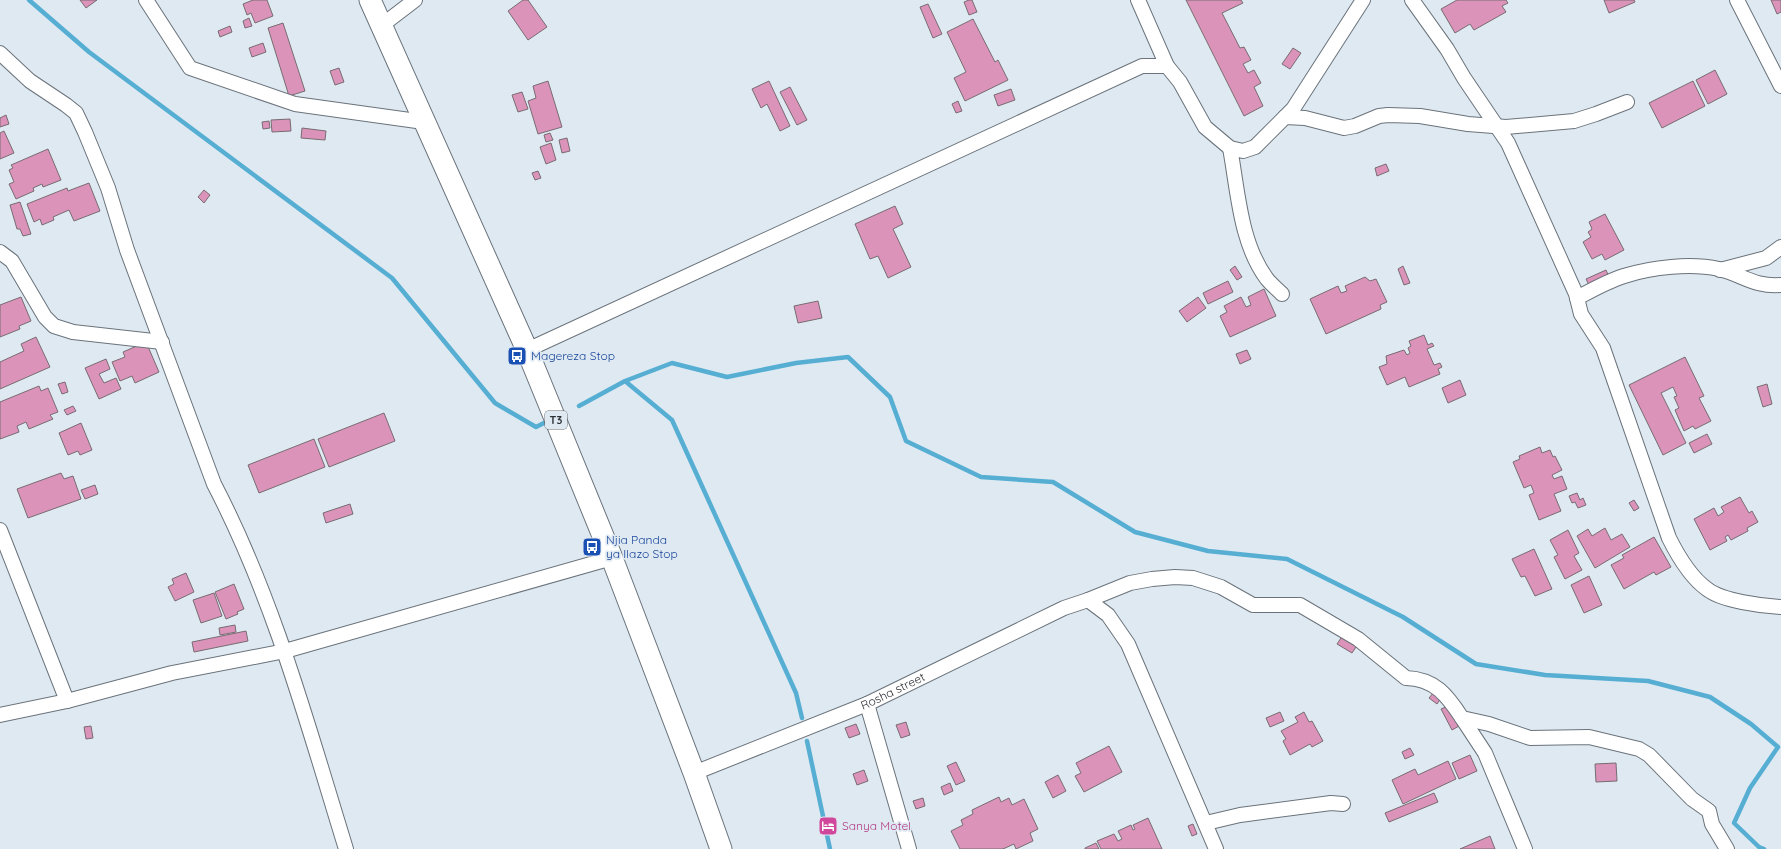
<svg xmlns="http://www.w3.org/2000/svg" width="1781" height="849" viewBox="0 0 1781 849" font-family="Quicksand,sans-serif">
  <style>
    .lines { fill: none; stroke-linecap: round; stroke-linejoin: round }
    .stream { stroke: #56aed3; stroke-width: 4.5 }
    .building { fill: #dc93ba; stroke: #776c71 }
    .minor-casing { stroke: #6a737b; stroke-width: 16 }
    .highway-casing { stroke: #6a737b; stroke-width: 23 }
    .minor { stroke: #fff; stroke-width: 14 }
    .highway { stroke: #fff; stroke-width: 21 }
    .labels { text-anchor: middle; stroke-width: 3.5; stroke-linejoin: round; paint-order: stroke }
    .shield { fill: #dfe9f2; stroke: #64696e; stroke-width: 1 }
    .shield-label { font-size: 11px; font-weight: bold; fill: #2f3236 }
    .transit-label { font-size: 12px; fill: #164399; stroke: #dfe9f2; text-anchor: start }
    .street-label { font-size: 12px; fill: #2f3236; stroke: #dfe9f2 }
    .hotel-label { font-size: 12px; fill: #b23c85; stroke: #dfe9f2; text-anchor: start }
  </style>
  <rect width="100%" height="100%" fill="#dfe9f2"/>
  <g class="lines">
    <path class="stream" d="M 29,0 L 89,52 L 392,278 L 495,403 L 536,427 L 544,423
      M 625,381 L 672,363 L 727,377 L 796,363 L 848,357 L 890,397 L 906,441 L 981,477 L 1053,482 L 1135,532 L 1208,551 L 1287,559 L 1403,617 L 1476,664 L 1545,675 L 1648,681 L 1710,697 L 1751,724 L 1778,747 L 1750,788 L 1734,823 L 1759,847 L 1764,849
      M 579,406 L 625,381 L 672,420 L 796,693 L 802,718
      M 807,741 L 830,849"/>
  </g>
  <path class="building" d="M 80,0 L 97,0 L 86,8 Z
    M 253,0 L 267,0 L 273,16 L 255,23 L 251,13 L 247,15 L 243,4 Z
    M 523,0 L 528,0 L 547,27 L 528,40 L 508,11 Z
    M 969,0 L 972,0 L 977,12 L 969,15 L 964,2 Z
    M 1186,0 L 1241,0 L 1243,3 L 1222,13 L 1240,48 L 1244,47 L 1251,60 L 1243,64 L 1248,73 L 1254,70 L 1261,83 L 1254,87 L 1263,106 L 1244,116 Z
    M 1457,0 L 1506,0 L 1508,3 L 1502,6 L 1506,12 L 1474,30 L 1470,24 L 1455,33 L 1441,9 Z
    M 1604,0 L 1634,0 L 1635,2 L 1609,13 Z
    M 1771,0 L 1781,0 L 1781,12 L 1777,14 Z
    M 928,4 L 942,34 L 933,38 L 920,7 Z
    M 249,18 L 252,26 L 245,28 L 243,21 Z
    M 973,19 L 995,62 L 998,60 L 1008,80 L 965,101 L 954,78 L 966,72 L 947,32 Z
    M 283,23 L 305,91 L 289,96 L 268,28 Z
    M 230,26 L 232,32 L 220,37 L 218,31 Z
    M 263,43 L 266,52 L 252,57 L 249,48 Z
    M 1293,48 L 1301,53 L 1290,69 L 1282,64 Z
    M 339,68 L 344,82 L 335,85 L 330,71 Z
    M 1715,70 L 1727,94 L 1708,104 L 1696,80 Z
    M 548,81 L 562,127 L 538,134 L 528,101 L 536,98 L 533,86 Z
    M 769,81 L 790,126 L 780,131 L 767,104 L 761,108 L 752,89 Z
    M 1693,81 L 1705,106 L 1662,128 L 1649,103 Z
    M 790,87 L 807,120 L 797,125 L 780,92 Z
    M 1011,89 L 1015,100 L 998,106 L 994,95 Z
    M 522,92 L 528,109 L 518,112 L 512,95 Z
    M 958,101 L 962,111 L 956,113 L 952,104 Z
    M 6,115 L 9,124 L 0,127 L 0,118 Z
    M 290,119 L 291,131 L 272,132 L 271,120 Z
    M 269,121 L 270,128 L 263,129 L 262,122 Z
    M 302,128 L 326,131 L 325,140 L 301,138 Z
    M 4,131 L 14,153 L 0,159 L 0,133 Z
    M 550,133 L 553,140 L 546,142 L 544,135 Z
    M 567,138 L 570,151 L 562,153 L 559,140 Z
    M 551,143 L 556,160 L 546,164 L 540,147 Z
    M 48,149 L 61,180 L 43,187 L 42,184 L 33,188 L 34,191 L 16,199 L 9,184 L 14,182 L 9,170 L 13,168 L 11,165 Z
    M 1386,164 L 1389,171 L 1377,176 L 1375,168 Z
    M 538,171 L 541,178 L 535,180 L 532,173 Z
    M 89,183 L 100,211 L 74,221 L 69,210 L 53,217 L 54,220 L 42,225 L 40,219 L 34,222 L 27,204 L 67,188 L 68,191 Z
    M 204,190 L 210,195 L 204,203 L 198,197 Z
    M 20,202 L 31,234 L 23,236 L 20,229 L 17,229 L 10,205 Z
    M 895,206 L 903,224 L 893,229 L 911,267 L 888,278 L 878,256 L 870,259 L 855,224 Z
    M 1605,214 L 1624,250 L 1605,260 L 1602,254 L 1592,259 L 1583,242 L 1591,237 L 1588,232 L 1592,229 L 1589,222 Z
    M 1235,266 L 1242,277 L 1237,280 L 1230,270 Z
    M 1403,266 L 1410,283 L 1404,285 L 1398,269 Z
    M 1606,270 L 1609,277 L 1589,285 L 1586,279 Z
    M 1365,277 L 1370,281 L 1376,279 L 1387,302 L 1380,305 L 1381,309 L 1326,334 L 1310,299 L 1338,286 L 1341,293 L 1347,291 L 1345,286 Z
    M 1228,281 L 1233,292 L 1208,304 L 1203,293 Z
    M 1264,289 L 1276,316 L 1230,337 L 1220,316 L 1227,312 L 1224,306 L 1241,297 L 1246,307 L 1251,305 L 1248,297 Z
    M 21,297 L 31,321 L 19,326 L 20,329 L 0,337 L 0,305 Z
    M 1198,297 L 1206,308 L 1187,322 L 1179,311 Z
    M 818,301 L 822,318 L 798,323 L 794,306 Z
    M 1424,335 L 1428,345 L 1432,343 L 1434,346 L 1427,349 L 1434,365 L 1440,363 L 1442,367 L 1438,369 L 1440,374 L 1409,387 L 1405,377 L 1387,385 L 1379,367 L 1387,364 L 1386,356 L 1404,350 L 1407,355 L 1410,353 L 1408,348 L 1411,346 L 1409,341 Z
    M 36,337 L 50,367 L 0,389 L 0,362 L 24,351 L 21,344 Z
    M 146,342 L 159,372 L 135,383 L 132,376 L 120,381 L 112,362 L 125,357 L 123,352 Z
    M 1247,350 L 1251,359 L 1240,364 L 1236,354 Z
    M 1685,357 L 1704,396 L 1699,398 L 1711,421 L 1695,429 L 1693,426 L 1684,431 L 1675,410 L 1679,408 L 1674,397 L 1677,396 L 1673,387 L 1661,393 L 1686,443 L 1663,455 L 1629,385 Z
    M 106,359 L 110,369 L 99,374 L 104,383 L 116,378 L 121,389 L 99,399 L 85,368 Z
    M 1460,380 L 1466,395 L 1448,403 L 1442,388 Z
    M 65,382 L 68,392 L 62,394 L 58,384 Z
    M 1767,384 L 1772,404 L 1763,407 L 1757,387 Z
    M 39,386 L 41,391 L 48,388 L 58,412 L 50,415 L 53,419 L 29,429 L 26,422 L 17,426 L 19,432 L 0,439 L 0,402 Z
    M 73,406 L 76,411 L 67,415 L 64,410 Z
    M 384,413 L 395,441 L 329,467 L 318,439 Z
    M 81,423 L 92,450 L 80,455 L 78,451 L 68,455 L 59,433 Z
    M 1707,434 L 1712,444 L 1694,453 L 1689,443 Z
    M 314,439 L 325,467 L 259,493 L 248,465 Z
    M 1540,447 L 1542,453 L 1550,450 L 1553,457 L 1555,456 L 1562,470 L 1552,475 L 1554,479 L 1562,476 L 1567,489 L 1554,494 L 1561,511 L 1539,520 L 1529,495 L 1534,493 L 1531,485 L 1524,488 L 1513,462 L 1520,459 L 1519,456 Z
    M 61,473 L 64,479 L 73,476 L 81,499 L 28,518 L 17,489 Z
    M 95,485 L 98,494 L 85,499 L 81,490 Z
    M 1577,493 L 1580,500 L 1583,498 L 1586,505 L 1578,508 L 1575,502 L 1572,503 L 1569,496 Z
    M 1740,497 L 1749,513 L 1752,511 L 1758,522 L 1747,528 L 1748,531 L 1731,540 L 1728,535 L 1725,537 L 1727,541 L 1710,550 L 1694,519 L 1714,508 L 1718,516 L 1724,512 L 1721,507 Z
    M 1634,500 L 1639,508 L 1634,511 L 1629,503 Z
    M 350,504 L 353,514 L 326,523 L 323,513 Z
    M 1605,528 L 1611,540 L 1622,534 L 1630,547 L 1595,568 L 1577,536 L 1588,529 L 1592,536 Z
    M 1568,530 L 1579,553 L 1574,556 L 1582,570 L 1565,579 L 1554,557 L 1558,555 L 1550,540 Z
    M 1654,537 L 1671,567 L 1656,575 L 1654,572 L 1624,589 L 1611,565 L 1624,558 L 1622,555 Z
    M 1534,549 L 1552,589 L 1535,596 L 1525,576 L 1521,577 L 1512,559 Z
    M 186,573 L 194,592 L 175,601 L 168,587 L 174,584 L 172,579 Z
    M 1589,576 L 1602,605 L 1584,613 L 1571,585 Z
    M 234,584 L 244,609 L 237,612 L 238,614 L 226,619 L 215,592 Z
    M 214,593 L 222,616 L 201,623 L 193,600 Z
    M 235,625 L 236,632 L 220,635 L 219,628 Z
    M 246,631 L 248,641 L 194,652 L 192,642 Z
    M 1343,635 L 1358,644 L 1352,653 L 1337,644 Z
    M 1434,692 L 1441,698 L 1437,704 L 1429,698 Z
    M 1448,706 L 1459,726 L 1452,730 L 1441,709 Z
    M 1280,712 L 1284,721 L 1270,727 L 1266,718 Z
    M 1304,712 L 1309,722 L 1312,721 L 1323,741 L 1312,747 L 1310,744 L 1290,755 L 1283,741 L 1286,739 L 1281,731 L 1298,722 L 1295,717 Z
    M 906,722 L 910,735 L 901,738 L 896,725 Z
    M 856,724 L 860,734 L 849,738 L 845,728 Z
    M 91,726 L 93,738 L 86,739 L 84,727 Z
    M 1109,746 L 1122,772 L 1084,792 L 1075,776 L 1081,773 L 1076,763 Z
    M 1410,748 L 1414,755 L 1405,759 L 1402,752 Z
    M 1470,755 L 1477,771 L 1459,779 L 1452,763 Z
    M 1448,761 L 1456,779 L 1403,804 L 1392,780 L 1415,769 L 1418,775 Z
    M 956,762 L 965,781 L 956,785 L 947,766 Z
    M 1616,763 L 1617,781 L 1596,782 L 1595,764 Z
    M 864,770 L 868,781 L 857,785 L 853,774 Z
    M 1058,775 L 1066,791 L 1053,798 L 1045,782 Z
    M 950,783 L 953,791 L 944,795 L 941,787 Z
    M 1434,793 L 1438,802 L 1389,822 L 1385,813 Z
    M 999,797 L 1001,802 L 1009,798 L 1012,805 L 1024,799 L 1038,829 L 1030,833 L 1033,841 L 1016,849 L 1014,844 L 1003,849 L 960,849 L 951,831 L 963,825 L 961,820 L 973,814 L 972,810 Z
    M 923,798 L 925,806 L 916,809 L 913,801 Z
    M 1148,818 L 1162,849 L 1101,849 L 1097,841 L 1114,834 L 1118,841 L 1122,839 L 1118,831 L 1131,825 L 1133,830 L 1135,829 L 1133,825 Z
    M 1193,824 L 1197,834 L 1192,836 L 1188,826 Z
    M 1490,836 L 1495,849 L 1460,849 Z
    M 1096,843 L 1099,849 L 1085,849 L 1085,848 Z"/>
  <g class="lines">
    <defs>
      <g id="minor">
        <path d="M 146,0 L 190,68 L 295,104 L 424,122"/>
        <path d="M 1138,0 L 1167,66"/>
        <path d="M 1412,0 L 1447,49 L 1464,78 L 1508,143 L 1576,294 L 1581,314 L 1603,348 L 1669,538 C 1678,556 1690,577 1707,589 C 1722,601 1762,606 1781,607"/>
        <path d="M 1737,0 L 1781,86"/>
        <path d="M 381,26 L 415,0"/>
        <path d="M 0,53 L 30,81 L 66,105 L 76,113 L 85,132 L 108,188 L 127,250 L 214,484 C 274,599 308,726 346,849"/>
        <path d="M 1285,117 L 1305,118 L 1344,128 L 1355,126 L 1379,116 L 1388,115 L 1420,116 L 1468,124 L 1506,127 L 1574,121 L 1596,114 L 1627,102"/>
        <path d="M 1230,148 C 1238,191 1240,243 1267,279 C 1271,284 1277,289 1282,294"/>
        <path d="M 0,252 L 12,261 L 45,317 L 54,326 L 73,332 L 162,342"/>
        <path d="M 1720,270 L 1766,258 L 1781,247"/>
        <path d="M 1577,298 C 1592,290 1608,281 1624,276 C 1652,267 1691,263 1719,269 C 1743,275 1754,287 1781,285"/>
        <path d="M 527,350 L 1142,66 L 1167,66 L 1180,82 L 1205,127 L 1230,148 L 1243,151 L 1255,147 L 1293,109 L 1363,0"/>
        <path d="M 0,530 L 67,701"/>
        <path d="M 1088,600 L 1108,615 L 1128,644 L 1216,849"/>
        <path d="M 867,704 L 909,849"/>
        <path d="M 0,715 L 67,701 L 172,673 L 285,651 L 612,558"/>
        <path d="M 1462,718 L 1485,753 L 1525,849"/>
        <path id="s1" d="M 694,773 L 867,704 L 1064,608 L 1088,600 L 1130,583 L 1152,579 L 1175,577 L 1193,578 L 1221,587 L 1253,605 L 1300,605 L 1358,639 L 1406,678 C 1435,679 1447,695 1462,718 L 1489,724 L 1530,738 L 1589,737 L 1639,749 L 1649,755 L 1692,799 L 1709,811 L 1712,824 L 1727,849"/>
        <path d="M 1206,823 L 1240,815 L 1331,803 L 1343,804"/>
      </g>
      <path id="highway" d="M 370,0 L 527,350 L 612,558 L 694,773 L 721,849"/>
    </defs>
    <use href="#minor" class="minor-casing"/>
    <use href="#highway" class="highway-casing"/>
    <use href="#minor" class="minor"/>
    <use href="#highway" class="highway"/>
  </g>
  <defs>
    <symbol id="bus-square" viewBox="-11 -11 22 22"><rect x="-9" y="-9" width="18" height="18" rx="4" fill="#1a4fb4" stroke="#dfe9f2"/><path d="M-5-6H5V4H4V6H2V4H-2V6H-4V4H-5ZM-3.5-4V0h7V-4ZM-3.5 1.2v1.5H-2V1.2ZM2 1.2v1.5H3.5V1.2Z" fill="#fff"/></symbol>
    <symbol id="hotel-square" viewBox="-11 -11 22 22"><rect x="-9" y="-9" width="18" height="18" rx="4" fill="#d1479c" stroke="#dfe9f2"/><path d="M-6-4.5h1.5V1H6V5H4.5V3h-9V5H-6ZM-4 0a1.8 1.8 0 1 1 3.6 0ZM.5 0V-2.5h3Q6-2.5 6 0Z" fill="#fff"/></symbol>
  </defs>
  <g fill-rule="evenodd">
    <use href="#bus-square" x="506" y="345" width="22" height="22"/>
    <use href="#bus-square" x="581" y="536" width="22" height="22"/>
    <use href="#hotel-square" x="817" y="815" width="22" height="22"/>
  </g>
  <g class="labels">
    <rect class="shield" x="545" y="411" width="22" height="18" rx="3"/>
    <g class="shield-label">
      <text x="556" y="424">T3</text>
    </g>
    <g class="transit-label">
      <text x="531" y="360">Magereza Stop</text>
      <text x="606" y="544">Njia Panda<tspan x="606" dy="14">ya Ilazo Stop</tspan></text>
    </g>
    <g class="street-label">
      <text dy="4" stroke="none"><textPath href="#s1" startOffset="215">Rosha street</textPath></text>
    </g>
    <g class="hotel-label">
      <text x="842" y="830">Sanya Motel</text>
    </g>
  </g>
</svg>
